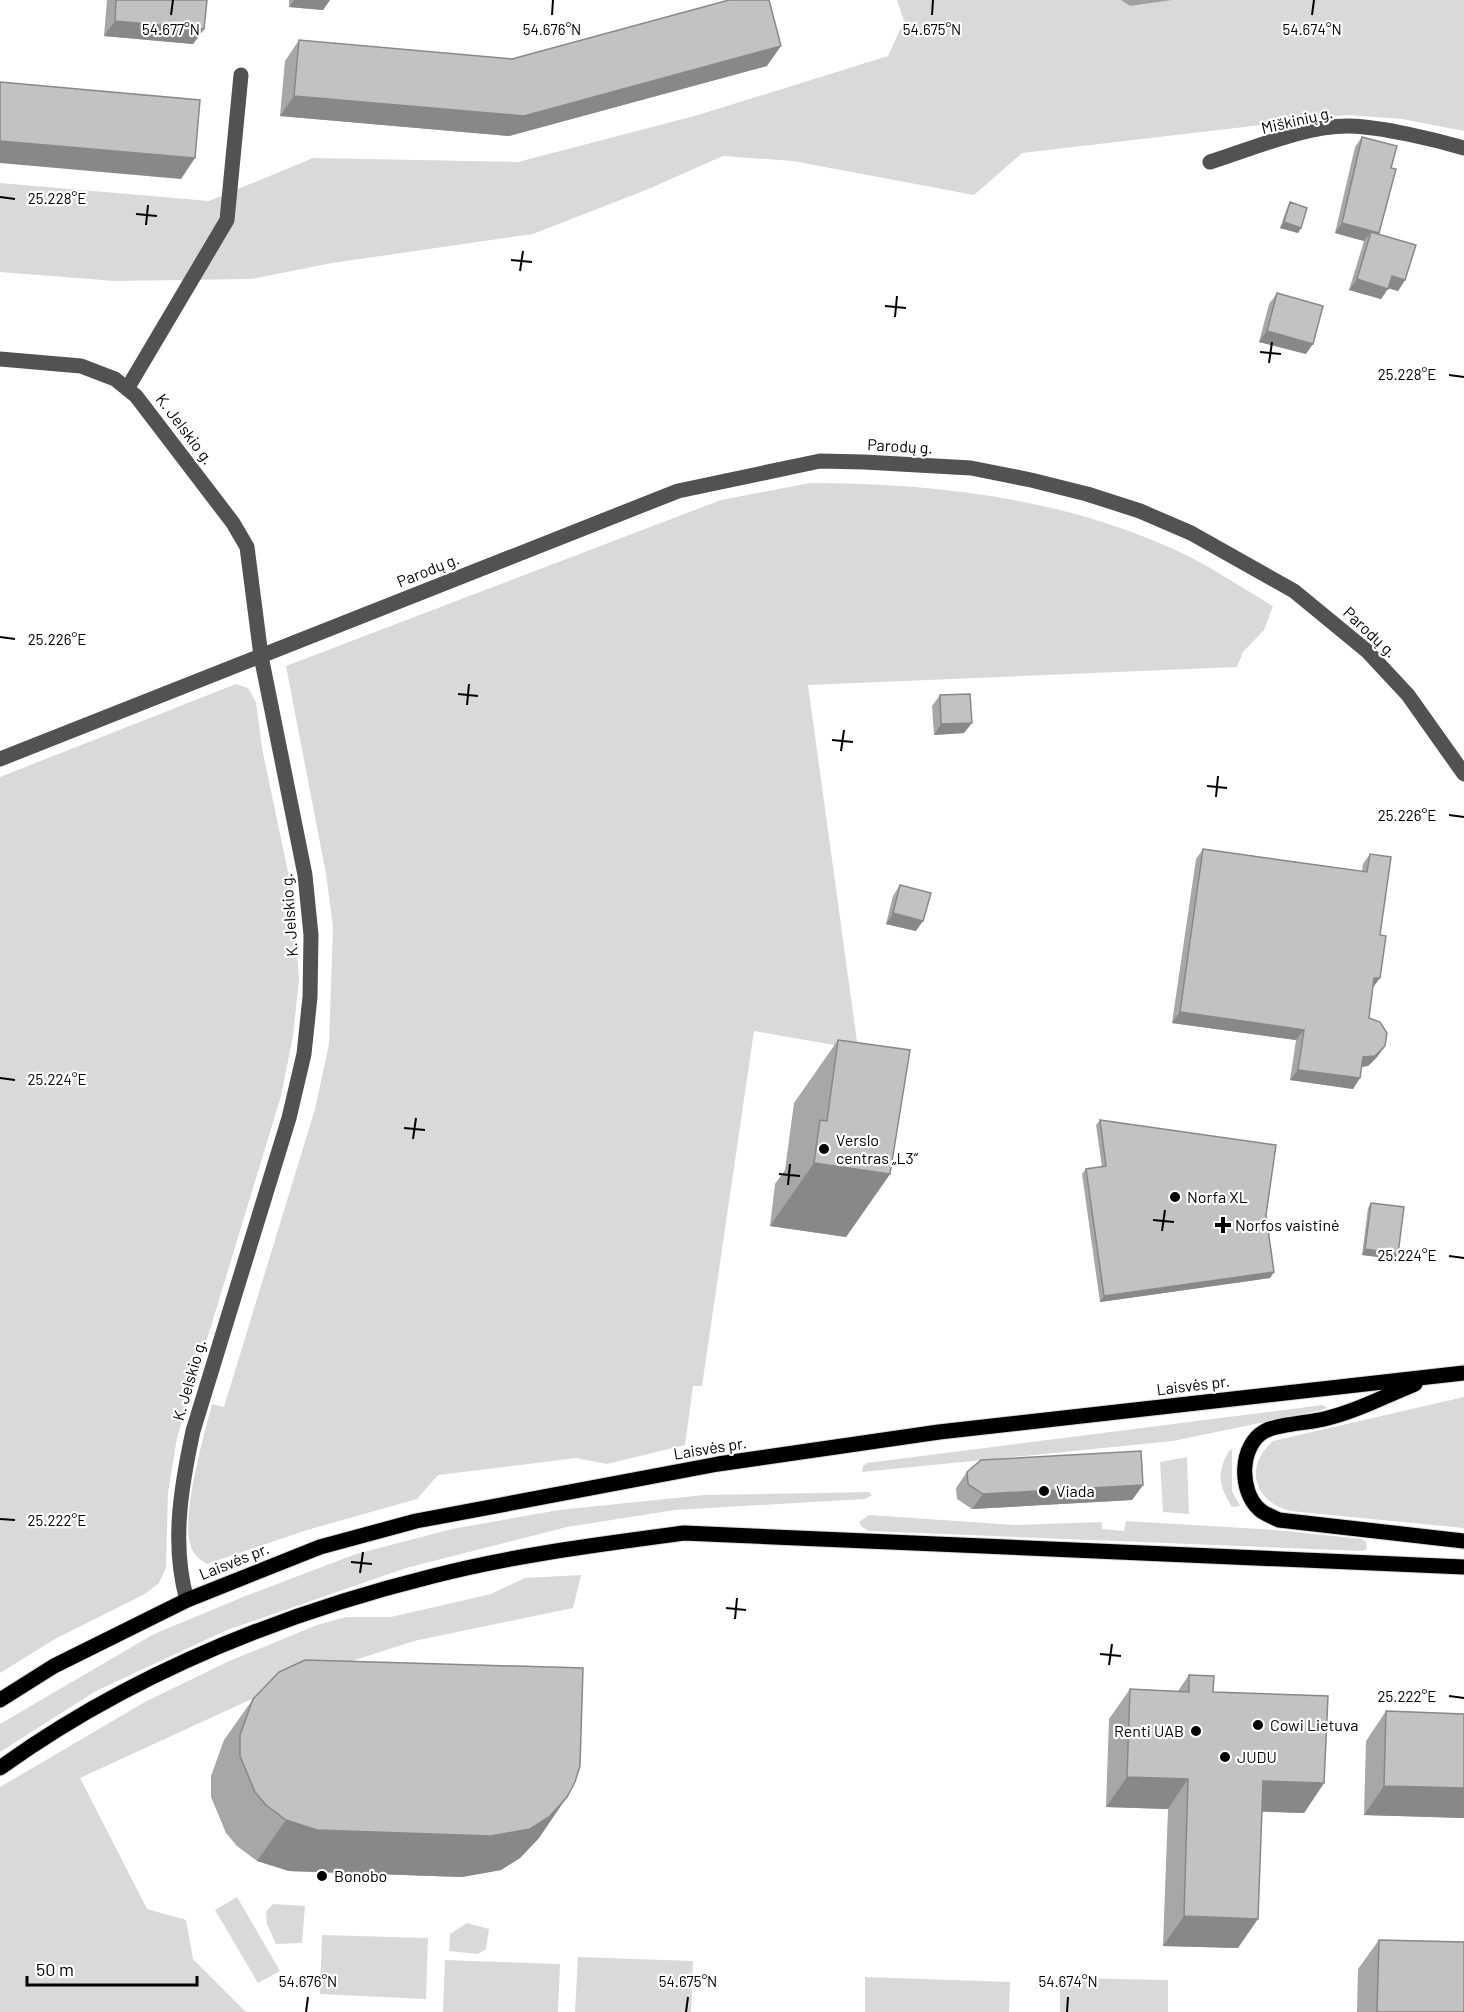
<svg xmlns="http://www.w3.org/2000/svg" width="1464" height="2012" viewBox="0 0 1464 2012" font-family="Barlow,sans-serif">
  <style>
    .green { fill: #d9d9d9 }
    .water { fill: #a0a0a0 }
    .lines { fill: none; stroke-linecap: round; stroke-linejoin: round }
    .major-casing { stroke: #dbdbdb; stroke-width: 17 }
    .minor { stroke: #525252; stroke-width: 15 }
    .major { stroke: #000; stroke-width: 15 }
    .wall { fill: #a7a7a7 }
    .shaded-wall { fill: #888 }
    .building { fill: #c2c2c2; stroke: #888; stroke-width: 1.5 }
    .ticks { fill: none; stroke: #000; stroke-width: 2 }
    .poi-dot { fill: #000; stroke: #fff; stroke-width: 2 }
    .labels { text-anchor: middle; stroke-width: 4.5; stroke-linejoin: round; paint-order: stroke }
    .street-label { font-size: 16px; fill: #000; stroke: #fff }
    .poi-label { font-size: 16px; fill: #000; stroke: #fff; text-anchor: start }
    .ticks-label { font-size: 15px; text-anchor: middle; fill: #000; stroke: #fff; stroke-width: 4.5; stroke-linejoin: round; paint-order: stroke }
  </style>
  <rect width="100%" height="100%" fill="#fff"/>
  <path class="green" d="M 897,0 L 1121,0 L 1130,6 L 1173,0 L 1464,0 L 1464,131 L 1402,119 L 1347,115 L 1022,153 L 974,195 L 793,161 L 723,156 L 646,190 L 533,234 L 332,263 L 251,279 L 115,281 L 0,272 L 0,183 L 209,201 L 313,158 L 518,162 L 698,115 L 888,56 L 904,21 Z
    M 810,483 C 938,483 1070,499 1186,555 C 1216,570 1244,589 1273,606 L 1264,630 L 1243,652 L 1237,667 L 808,685 L 858,1049 L 754,1031 L 702,1386 L 693,1386 L 685,1445 L 607,1464 L 576,1458 L 438,1475 L 417,1499 L 307,1530 L 207,1564 C 200,1560 194,1555 191,1547 C 180,1517 204,1436 212,1404 L 224,1407 L 315,1109 L 329,1044 L 333,927 L 326,874 L 286,666 L 721,500 Z
    M 236,684 L 248,688 L 256,702 L 262,748 L 293,896 L 299,980 L 293,1036 L 281,1096 L 177,1438 L 168,1492 L 166,1568 L 159,1583 L 145,1594 L 55,1639 L 0,1673 L 0,777 Z
    M 1464,1397 L 1464,1528 L 1290,1511 C 1253,1501 1244,1466 1273,1441 Z
    M 1323,1405 L 1327,1408 L 1322,1410 L 1173,1441 L 862,1472 L 863,1466 L 867,1463 Z
    M 1232,1449 L 1232,1491 L 1240,1506 L 1232,1507 C 1219,1486 1216,1473 1229,1451 Z
    M 1187,1457 L 1189,1514 L 1163,1512 L 1160,1462 Z
    M 869,1492 L 872,1495 L 865,1499 L 675,1510 L 567,1527 L 406,1568 L 227,1630 L 96,1691 L 0,1752 L 0,1724 L 154,1634 L 243,1597 L 356,1554 L 452,1529 L 559,1510 L 704,1495 Z
    M 869,1515 L 1014,1525 L 1102,1522 L 1102,1529 L 1124,1531 L 1126,1521 L 1276,1530 L 1362,1539 L 1366,1542 L 1367,1549 L 1362,1551 L 869,1531 L 862,1527 L 859,1522 Z
    M 581,1575 L 573,1608 L 414,1641 L 293,1680 L 80,1778 L 147,1909 L 186,1920 L 193,1959 L 246,2012 L 0,2012 L 0,1787 L 145,1702 L 227,1662 L 317,1625 L 346,1617 L 391,1617 L 491,1594 L 525,1578 Z
    M 237,1897 L 280,1971 L 258,1983 L 215,1910 Z
    M 273,1904 L 305,1906 L 302,1943 L 276,1944 L 267,1924 L 266,1912 Z
    M 467,1923 L 489,1929 L 486,1949 L 478,1954 L 449,1951 L 450,1934 Z
    M 322,1935 L 428,1938 L 426,1999 L 320,1994 Z
    M 578,1957 L 693,1961 L 691,2012 L 575,2012 Z
    M 445,1960 L 560,1964 L 558,2012 L 443,2012 Z
    M 865,1977 L 1010,1982 L 1009,2012 L 865,2012 Z
    M 1060,1978 L 1168,1980 L 1168,2012 L 1060,2012 Z"/>
  <path class="water" d="M 1121,0 L 1173,0 L 1130,6 Z"/>
  <g class="lines">
    <defs>
      <path id="major" d="M 1415,1384 C 1385,1396 1355,1412 1324,1419 C 1308,1423 1278,1424 1265,1431 C 1239,1445 1239,1491 1259,1509 C 1264,1514 1273,1517 1279,1520 L 1464,1541
        M 0,1700 L 54,1666 L 187,1600 L 320,1547 L 416,1521 L 718,1464 L 939,1432 L 1464,1373
        M 0,1768 C 129,1675 280,1614 433,1576 C 515,1555 601,1544 684,1533 L 1464,1567"/>
    </defs>
    <use href="#major" class="major-casing"/>
    <path class="minor" d="M 1210,162 C 1252,149 1306,125 1350,126 C 1382,127 1433,139 1464,148
      M 0,359 L 81,366 L 115,379 L 136,396 L 233,523 L 247,547 L 261,656 L 305,875 L 311,935 L 310,997 L 304,1054 L 289,1118 L 193,1431 C 181,1487 171,1545 187,1600
      M 127,389 L 227,220 L 241,75
      M 0,759 L 678,491 L 820,461 L 864,462 L 971,468 L 1031,480 L 1087,494 L 1140,511 L 1191,533 L 1294,591 L 1367,651 L 1408,695 L 1464,774"/>
    <use href="#major" class="major"/>
  </g>
  <path class="wall" d="M 107,0 L 207,0 L 204,29 L 193,44 L 104,36 Z
    M 289,0 L 330,0 L 323,10 L 289,7 Z
    M 299,40 L 512,59 L 767,66 L 509,136 L 280,116 L 285,61 Z
    M 1362,137 L 1391,168 L 1379,234 L 1405,280 L 1398,291 L 1388,288 L 1381,299 L 1349,290 L 1364,241 L 1335,233 L 1355,147 Z
    M 1290,202 L 1301,228 L 1298,233 L 1280,228 L 1287,208 Z
    M 1277,293 L 1306,354 L 1259,342 L 1269,304 Z
    M 940,695 L 964,733 L 934,735 L 932,706 Z
    M 1203,849 L 1362,871 L 1363,864 L 1370,854 L 1373,988 L 1369,1018 L 1385,1046 L 1377,1057 L 1368,1066 L 1362,1067 L 1360,1078 L 1353,1089 L 1290,1080 L 1296,1040 L 1172,1023 L 1196,859 Z
    M 900,885 L 916,931 L 886,924 L 893,896 Z
    M 838,1040 L 890,1174 L 846,1237 L 770,1226 L 775,1184 L 785,1170 L 794,1103 Z
    M 1100,1120 L 1266,1215 L 1274,1272 L 1270,1278 L 1100,1302 L 1082,1174 L 1086,1169 L 1102,1167 L 1096,1125 Z
    M 1371,1203 L 1394,1259 L 1362,1255 L 1368,1208 Z
    M 967,1472 L 1143,1485 L 1132,1500 L 972,1509 L 957,1499 L 956,1488 Z
    M 1189,1675 L 1213,1692 L 1324,1783 L 1304,1813 L 1262,1811 L 1238,1948 L 1163,1946 L 1168,1809 L 1106,1807 L 1109,1719 L 1130,1689 L 1178,1691 Z
    M 253,1699 L 539,1838 L 520,1858 L 501,1870 L 462,1877 L 289,1871 L 257,1861 L 237,1846 L 226,1833 L 211,1797 L 211,1776 L 224,1740 Z
    M 1386,1711 L 1464,1714 L 1464,1818 L 1364,1815 L 1366,1741 Z
    M 1379,1940 L 1464,2012 L 1357,2012 L 1358,1969 Z"/>
  <path class="shaded-wall" d="M 294,0 L 330,0 L 323,10 L 289,7 Z
    M 115,21 L 204,29 L 193,44 L 104,36 Z
    M 781,46 L 767,66 L 509,136 L 280,116 L 294,96 Z
    M 0,141 L 195,158 L 181,179 L 0,163 Z
    M 1284,222 L 1301,228 L 1298,233 L 1280,228 Z
    M 1342,223 L 1379,233 L 1372,243 L 1371,232 L 1364,241 L 1335,233 Z
    M 1392,276 L 1405,280 L 1398,291 L 1384,287 Z
    M 1357,279 L 1388,289 L 1381,299 L 1349,290 Z
    M 1267,331 L 1313,344 L 1306,354 L 1259,342 Z
    M 972,723 L 964,733 L 934,735 L 941,724 Z
    M 893,913 L 923,921 L 916,931 L 886,924 Z
    M 1374,978 L 1380,978 L 1372,989 Z
    M 1180,1012 L 1304,1030 L 1296,1040 L 1172,1023 Z
    M 1385,1046 L 1377,1057 L 1368,1066 L 1356,1067 L 1363,1057 Z
    M 1298,1070 L 1360,1078 L 1353,1089 L 1290,1080 Z
    M 814,1163 L 890,1174 L 846,1237 L 770,1226 Z
    M 1365,1249 L 1398,1254 L 1394,1259 L 1362,1255 Z
    M 1274,1272 L 1270,1278 L 1100,1302 L 1104,1296 Z
    M 1143,1485 L 1132,1500 L 972,1509 L 983,1494 Z
    M 1127,1777 L 1188,1779 L 1168,1809 L 1106,1807 Z
    M 1263,1781 L 1324,1783 L 1304,1813 L 1243,1811 Z
    M 1384,1786 L 1464,1788 L 1464,1818 L 1364,1815 Z
    M 567,1797 L 539,1838 L 520,1858 L 501,1870 L 462,1877 L 289,1871 L 257,1861 L 286,1820 Z
    M 1184,1916 L 1258,1919 L 1238,1948 L 1163,1946 Z"/>
  <path class="building" d="M 116,0 L 207,0 L 204,29 L 115,21 Z
    M 729,0 L 769,0 L 781,46 L 524,116 L 294,96 L 299,40 L 512,59 Z
    M 0,82 L 200,100 L 195,158 L 0,141 Z
    M 1362,137 L 1397,146 L 1391,168 L 1396,169 L 1379,233 L 1342,223 Z
    M 1290,202 L 1307,208 L 1301,228 L 1284,222 Z
    M 1371,232 L 1416,245 L 1405,280 L 1392,276 L 1388,289 L 1357,279 Z
    M 1277,293 L 1323,306 L 1313,344 L 1267,331 Z
    M 970,694 L 972,723 L 941,724 L 940,695 Z
    M 1203,849 L 1367,872 L 1370,854 L 1391,857 L 1380,935 L 1386,936 L 1380,978 L 1374,978 L 1369,1018 L 1380,1022 L 1387,1033 L 1385,1046 L 1375,1056 L 1363,1057 L 1360,1078 L 1298,1070 L 1304,1030 L 1180,1012 Z
    M 900,885 L 931,893 L 923,921 L 893,913 Z
    M 838,1040 L 910,1050 L 890,1174 L 814,1163 L 820,1120 L 827,1121 Z
    M 1100,1120 L 1276,1145 L 1266,1215 L 1274,1272 L 1104,1296 L 1086,1169 L 1106,1166 Z
    M 1371,1203 L 1404,1207 L 1398,1254 L 1365,1249 Z
    M 1141,1451 L 1143,1485 L 983,1494 L 968,1484 L 967,1472 L 981,1460 Z
    M 305,1660 L 583,1668 L 580,1766 L 575,1782 L 567,1797 L 549,1817 L 530,1829 L 491,1836 L 317,1830 L 286,1820 L 266,1805 L 255,1792 L 240,1756 L 240,1735 L 253,1699 L 279,1672 Z
    M 1189,1675 L 1214,1676 L 1213,1692 L 1328,1696 L 1324,1783 L 1263,1781 L 1258,1919 L 1184,1916 L 1188,1779 L 1127,1777 L 1130,1689 L 1189,1692 Z
    M 1386,1711 L 1464,1714 L 1464,1788 L 1384,1786 Z
    M 1379,1940 L 1464,1942 L 1464,2012 L 1377,2012 Z"/>
  <path class="ticks" d="M 171,15 L 173,0M 552,15 L 553,0M 932,15 L 933,0M 1312,15 L 1314,0M 0,197 L 15,199M 136,214 L 157,216M 146,225 L 148,205M 511,260 L 532,262M 520,271 L 523,251M 885,306 L 906,308M 895,317 L 897,296M 1260,352 L 1281,354M 1269,363 L 1272,342M 1449,375 L 1464,377M 0,637 L 15,639M 458,694 L 478,696M 467,705 L 469,684M 832,740 L 853,742M 841,751 L 844,730M 1207,786 L 1227,788M 1216,797 L 1218,776M 1449,815 L 1464,817M 0,1078 L 15,1080M 404,1128 L 425,1130M 413,1139 L 416,1118M 779,1174 L 800,1176M 788,1185 L 790,1164M 1153,1220 L 1174,1222M 1162,1231 L 1165,1210M 1449,1256 L 1464,1258M 0,1519 L 15,1520M 351,1562 L 372,1564M 360,1573 L 363,1552M 726,1608 L 746,1610M 735,1619 L 737,1598M 1100,1654 L 1121,1656M 1109,1665 L 1112,1644M 1449,1696 L 1464,1698M 306,2012 L 308,1997M 686,2012 L 688,1997M 1067,2012 L 1068,1997"/>
  <g class="poi-dot">
    <circle cx="824" cy="1149" r="6"/>
    <circle cx="1175" cy="1197" r="6"/>
    <path d="M1220 1216h6v6h6v6h-6v6h-6v-6h-6v-6h6z"/>
    <circle cx="1044" cy="1491" r="6"/>
    <circle cx="1258" cy="1725" r="6"/>
    <circle cx="1196" cy="1731" r="6"/>
    <circle cx="1225" cy="1757" r="6"/>
    <circle cx="322" cy="1876" r="6"/>
  </g>
  <g class="labels">
    <g class="street-label">
      <text transform="translate(1297 120) rotate(-13)" y="6">Miškinių g.</text>
      <text transform="translate(185 429) rotate(53)" y="6">K. Jelskio g.</text>
      <text transform="translate(900 446) rotate(3)" y="6">Parodų g.</text>
      <text transform="translate(428 570) rotate(-22)" y="6">Parodų g.</text>
      <text transform="translate(1370 632) rotate(43)" y="6">Parodų g.</text>
      <text transform="translate(289 915) rotate(-94)" y="6">K. Jelskio g.</text>
      <text transform="translate(189 1380) rotate(-74)" y="6">K. Jelskio g.</text>
      <text transform="translate(1193 1385) rotate(-7)" y="6">Laisvės pr.</text>
      <text transform="translate(710 1448) rotate(-9)" y="6">Laisvės pr.</text>
      <text transform="translate(234 1561) rotate(-22)" y="6">Laisvės pr.</text>
    </g>
    <g class="poi-label">
      <text x="836" y="1146">Verslo<tspan x="836" dy="18">centras „L3“</tspan></text>
      <text x="1187" y="1203">Norfa XL</text>
      <text x="1235" y="1231">Norfos vaistinė</text>
      <text x="1056" y="1497">Viada</text>
      <text x="1270" y="1731">Cowi Lietuva</text>
      <text x="1184" y="1737" text-anchor="end">Renti UAB</text>
      <text x="1237" y="1763">JUDU</text>
      <text x="334" y="1882">Bonobo</text>
    </g>
  </g>
  <g class="ticks-label">
    <text x="171" y="35">54.677°N</text>
    <text x="552" y="35">54.676°N</text>
    <text x="932" y="35">54.675°N</text>
    <text x="1312" y="35">54.674°N</text>
    <text x="57" y="204">25.228°E</text>
    <text x="1407" y="380">25.228°E</text>
    <text x="57" y="645">25.226°E</text>
    <text x="1407" y="821">25.226°E</text>
    <text x="57" y="1085">25.224°E</text>
    <text x="1407" y="1261">25.224°E</text>
    <text x="57" y="1526">25.222°E</text>
    <text x="1407" y="1702">25.222°E</text>
    <text x="308" y="1987">54.676°N</text>
    <text x="688" y="1987">54.675°N</text>
    <text x="1068" y="1987">54.674°N</text>
  </g>
  <path d="M27 1976v9h170v-9" fill="none" stroke="#000000" stroke-width="3"/>
  <text x="36" y="1976" font-size="18" fill="#000000" stroke="#ffffff" stroke-width="4.5" paint-order="stroke">50 m</text>
</svg>
